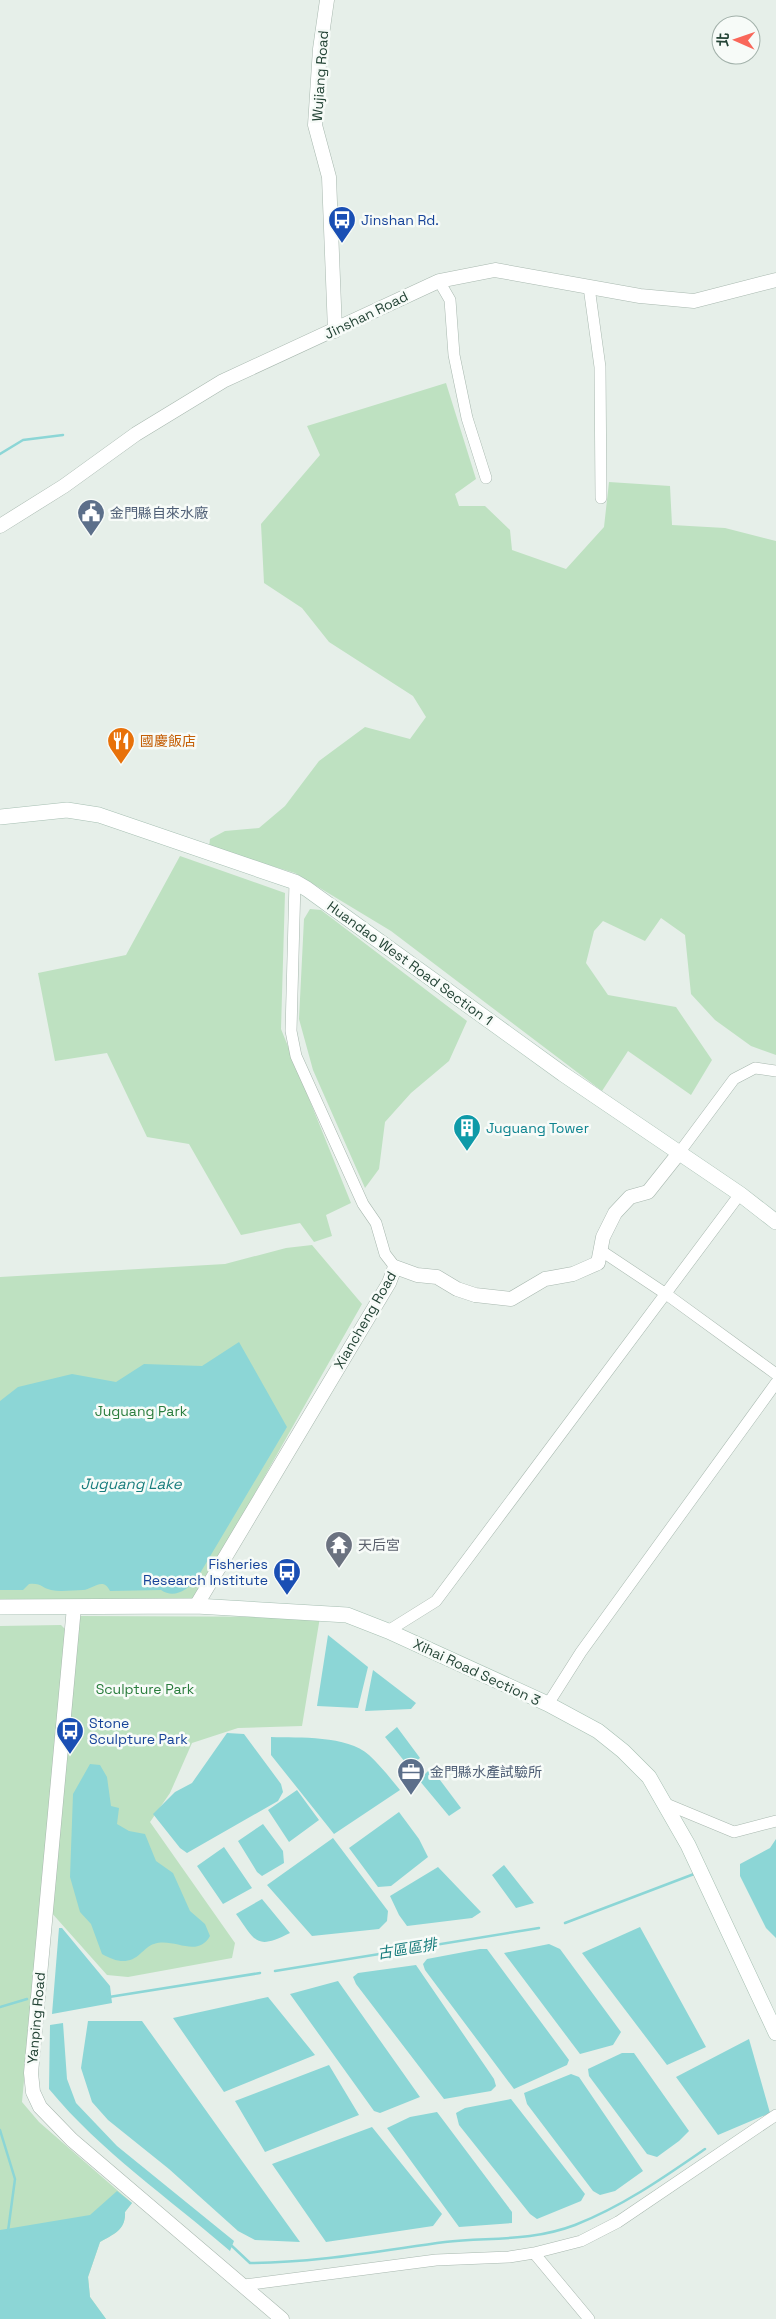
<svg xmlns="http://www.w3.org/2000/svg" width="776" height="2319" viewBox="0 0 776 2319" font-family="'Space Grotesk','Noto Sans TC',sans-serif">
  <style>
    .green { fill: #bee1c1 }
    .water { fill: #8cd6d6 }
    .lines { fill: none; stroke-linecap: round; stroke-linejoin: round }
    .stream { stroke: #8cd6d6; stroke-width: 2.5 }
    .minor-casing { stroke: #a8b8af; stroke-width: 12 }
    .tertiary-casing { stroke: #a8b8af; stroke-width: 15 }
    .secondary-casing { stroke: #a6bfb2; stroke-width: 16 }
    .minor { stroke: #fff; stroke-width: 11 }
    .tertiary { stroke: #fff; stroke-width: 14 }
    .secondary { stroke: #fff; stroke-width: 15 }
    .labels { text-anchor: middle; stroke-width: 5; stroke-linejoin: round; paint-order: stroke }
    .street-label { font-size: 14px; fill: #234335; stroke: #f7fbf8 }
    .transit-label { font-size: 14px; fill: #164399; stroke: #f7fbf8; text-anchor: start }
    .service-label { font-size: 14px; fill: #4e5e75; stroke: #f7fbf8; text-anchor: start }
    .food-label { font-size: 14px; fill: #c56008; stroke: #f7fbf8; text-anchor: start }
    .culture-label { font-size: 14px; fill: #0d838f; stroke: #f7fbf8; text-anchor: start }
    .park-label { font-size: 14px; fill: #2a7d3d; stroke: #f7fbf8 }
    .worship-label { font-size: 14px; fill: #5b616d; stroke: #f7fbf8; text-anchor: start }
    .water-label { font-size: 15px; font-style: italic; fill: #197d7d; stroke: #f7fbf8 }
  </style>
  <rect width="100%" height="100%" fill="#e6efe9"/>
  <path class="green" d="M 446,383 L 476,479 L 455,494 L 459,506 L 485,506 L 510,530 L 512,550 L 566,569 L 604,527 L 609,482 L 670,486 L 672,525 L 725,528 L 776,541 L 776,1055 L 751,1046 L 715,1020 L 691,994 L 685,935 L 661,918 L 645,941 L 603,921 L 594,931 L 586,963 L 608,995 L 676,1007 L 712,1060 L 691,1095 L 628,1051 L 602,1091 L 391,931 L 295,873 L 209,847 L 210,839 L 225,831 L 259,828 L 285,806 L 319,761 L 365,727 L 410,739 L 426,717 L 413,696 L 329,642 L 302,608 L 264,583 L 261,524 L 320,455 L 307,426 Z
    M 180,856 L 285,893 L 281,1029 L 351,1203 L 326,1215 L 332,1236 L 314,1242 L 300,1223 L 241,1235 L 189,1144 L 147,1137 L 107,1053 L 55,1061 L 38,973 L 126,955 Z
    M 310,909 L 321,910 L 467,1021 L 449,1061 L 411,1093 L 385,1122 L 379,1169 L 365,1188 L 313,1070 L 299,1019 L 304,919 Z
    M 312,1245 L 362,1304 L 193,1603 L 0,1602 L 0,1277 L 225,1264 L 286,1248 Z
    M 80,1616 L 320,1617 L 302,1726 L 238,1728 L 192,1743 L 170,1793 L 150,1822 L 235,1943 L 232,1958 L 128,1977 L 107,1975 L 50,1911 Z
    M 61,1625 L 66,1630 L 22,2102 L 39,2122 L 132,2203 L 125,2212 C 126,2229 114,2234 100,2242 L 88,2277 L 90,2297 L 106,2319 L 0,2319 L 0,1626 Z"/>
  <path class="water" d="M 239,1342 L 287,1427 L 196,1580 C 187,1590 174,1599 161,1590 L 110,1591 C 103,1576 92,1590 83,1590 C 73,1590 61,1592 51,1590 C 41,1588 43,1583 29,1584 L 23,1590 L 0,1590 L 0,1401 L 18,1387 L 72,1374 L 116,1382 L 144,1364 L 202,1366 Z
    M 328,1635 L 368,1667 L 358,1708 L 317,1706 Z
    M 373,1670 L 416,1703 L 411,1709 L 365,1711 Z
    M 397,1727 L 420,1758 L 409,1767 L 385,1737 Z
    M 227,1733 L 244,1734 L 281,1784 L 283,1792 L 278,1801 L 187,1853 L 180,1848 L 153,1814 L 175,1792 L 192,1783 Z
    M 271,1737 C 299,1738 347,1735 369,1755 C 380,1765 390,1778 400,1790 L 334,1834 L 271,1755 Z
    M 90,1764 L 100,1765 L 107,1777 L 111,1806 L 119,1808 L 117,1824 L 129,1831 L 145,1834 L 156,1861 L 173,1873 L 190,1911 L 205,1924 L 210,1936 C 197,1959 174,1937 154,1944 C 149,1945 145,1950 141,1953 C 129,1965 116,1962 102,1954 L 91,1924 L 80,1912 L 70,1877 L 73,1794 Z
    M 431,1768 L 461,1808 L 449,1816 L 419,1780 Z
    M 297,1790 L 319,1820 L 289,1842 L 268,1810 Z
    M 399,1812 L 419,1839 L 428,1857 L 391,1886 L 378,1887 L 349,1848 Z
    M 263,1824 L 283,1851 L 284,1863 L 262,1876 L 257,1872 L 238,1841 Z
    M 333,1838 L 388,1911 L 387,1921 L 379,1929 L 312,1936 L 267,1885 Z
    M 776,1839 L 776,1938 L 766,1928 L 740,1876 L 740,1864 L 770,1848 Z
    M 224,1847 L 252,1888 L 223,1904 L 197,1866 Z
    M 504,1865 L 534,1903 L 516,1908 L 492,1875 Z
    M 438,1867 L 481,1912 L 472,1918 L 407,1926 L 399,1915 L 390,1896 Z
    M 262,1899 L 290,1933 C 256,1950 256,1942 236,1914 Z
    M 640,1927 L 706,2047 L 667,2065 L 582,1953 Z
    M 59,1928 L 62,1928 L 110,1986 L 112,2003 L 52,2014 Z
    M 549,1944 L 560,1949 L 621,2032 L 613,2045 L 580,2054 L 504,1953 Z
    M 480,1949 L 487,1949 L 569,2060 L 567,2065 L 514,2089 L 425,1970 L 423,1964 L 427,1959 Z
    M 416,1965 L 494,2079 L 496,2086 L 491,2091 L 444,2099 L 356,1984 L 353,1977 L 358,1973 Z
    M 338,1981 L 420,2097 L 380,2113 L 374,2111 L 290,1994 Z
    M 268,1997 L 315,2055 L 224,2092 L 173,2018 Z
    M 88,2021 L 142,2021 L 300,2242 L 255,2240 L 238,2231 L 169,2169 L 108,2120 L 92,2102 L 81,2068 Z
    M 63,2023 L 67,2079 L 76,2103 L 117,2146 L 234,2241 L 230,2251 C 169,2198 101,2152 49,2089 L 50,2025 Z
    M 749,2039 L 770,2113 L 718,2135 L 676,2077 Z
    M 622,2053 L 634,2053 L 689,2131 L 679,2141 L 657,2157 L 647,2154 L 589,2076 L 588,2069 Z
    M 329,2065 L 359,2115 L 265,2152 L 235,2101 Z
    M 571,2074 L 579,2077 L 643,2171 L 615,2191 L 600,2195 L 593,2191 L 527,2104 L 524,2093 Z
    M 511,2099 L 585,2194 L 581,2201 L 537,2219 L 530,2214 L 459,2125 L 456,2113 L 465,2108 Z
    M 437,2112 L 512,2212 L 512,2223 L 459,2227 L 387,2128 L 410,2117 Z
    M 372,2127 L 442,2214 L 433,2226 L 326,2242 L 272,2164 Z
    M 117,2191 L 132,2203 L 125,2212 C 126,2230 114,2234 100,2242 L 88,2277 L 90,2297 L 106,2319 L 0,2319 L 0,2230 L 90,2215 Z"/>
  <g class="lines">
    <path class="stream" d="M 0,454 L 23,440 L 63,435
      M 565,1923 L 694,1874
      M 275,1971 L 539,1928
      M 109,1997 L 260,1973
      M 0,2007 L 27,1999
      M 0,2130 L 15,2179 L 8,2231
      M 232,2246 L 250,2263 C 315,2263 379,2251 445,2242 C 490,2237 530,2242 575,2225 C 623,2206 663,2178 705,2149"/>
    <defs>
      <path id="minor" d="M 439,281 L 450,300 L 454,355 L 467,418 L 486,478
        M 589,287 L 600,367 L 601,498
        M 295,882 L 291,1031 L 296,1056 L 363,1204 L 376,1223 L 385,1254 L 395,1267
        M 679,1153 L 734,1079 L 755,1068 L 776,1071
        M 600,1250 L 666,1294 L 776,1374
        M 388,1631 L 436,1601 L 740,1194
        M 548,1704 L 581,1652 L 776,1383
        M 664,1803 L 734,1832 L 776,1821
        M 534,2253 L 589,2319
        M 244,2285 L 436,2260 L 509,2257 L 534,2253 L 581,2241 L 618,2222 L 776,2115"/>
      <path id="tertiary" d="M 327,0 L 320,49 L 315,125 L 329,177 L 335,331
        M 0,526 L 64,486 L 136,434 L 223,381 L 439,281 L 495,270 L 640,296 L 694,301 L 776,280
        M 196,1606 L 389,1283 L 395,1267 L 417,1275 L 437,1277 L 457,1289 L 475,1295 L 511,1299 L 545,1279 L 573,1274 L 598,1263 L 603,1237 L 615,1213 L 630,1197 L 648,1192 L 679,1153
        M 74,1607 L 31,2073 L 33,2092 L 40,2107 L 72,2140 L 282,2319"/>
      <path id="secondary" d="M 0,817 L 67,810 L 99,815 L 295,882 L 307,889 L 563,1074 L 740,1194 L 776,1222
        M 0,1607 L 196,1606 L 347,1615 L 388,1631 L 548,1704 L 598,1731 L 623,1751 L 649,1777 L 688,1845 L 776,2033"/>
    </defs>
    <use href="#minor" class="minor-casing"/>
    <use href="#tertiary" class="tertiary-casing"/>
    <use href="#secondary" class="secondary-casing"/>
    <use href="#minor" class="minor"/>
    <use href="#tertiary" class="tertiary"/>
    <use href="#secondary" class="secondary"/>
  </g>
  <defs>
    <symbol id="bus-pin" viewBox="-11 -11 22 30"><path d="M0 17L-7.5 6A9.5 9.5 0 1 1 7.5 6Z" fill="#1a4fb4" stroke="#f7fbf8"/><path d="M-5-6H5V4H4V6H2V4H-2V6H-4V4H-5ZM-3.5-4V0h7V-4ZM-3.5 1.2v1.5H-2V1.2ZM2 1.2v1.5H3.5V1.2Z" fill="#fff"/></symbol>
    <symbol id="civic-pin" viewBox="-11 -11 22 30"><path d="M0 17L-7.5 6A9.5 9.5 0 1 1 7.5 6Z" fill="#5c6f8a" stroke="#f7fbf8"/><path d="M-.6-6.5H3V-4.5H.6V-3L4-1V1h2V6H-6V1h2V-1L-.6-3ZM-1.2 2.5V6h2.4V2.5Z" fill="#fff"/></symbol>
    <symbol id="restaurant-pin" viewBox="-11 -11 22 30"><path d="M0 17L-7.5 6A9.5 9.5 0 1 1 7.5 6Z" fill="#e8710a" stroke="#f7fbf8"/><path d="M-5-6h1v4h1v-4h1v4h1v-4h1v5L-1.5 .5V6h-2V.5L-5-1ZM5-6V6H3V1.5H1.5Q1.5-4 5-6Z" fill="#fff"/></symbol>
    <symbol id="building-pin" viewBox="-11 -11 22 30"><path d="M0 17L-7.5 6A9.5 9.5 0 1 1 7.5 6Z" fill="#0f9aa8" stroke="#f7fbf8"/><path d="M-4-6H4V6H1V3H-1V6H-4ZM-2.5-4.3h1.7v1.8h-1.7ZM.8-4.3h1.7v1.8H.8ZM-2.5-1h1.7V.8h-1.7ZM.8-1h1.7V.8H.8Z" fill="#fff"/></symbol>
    <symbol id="temple-pin" viewBox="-11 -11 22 30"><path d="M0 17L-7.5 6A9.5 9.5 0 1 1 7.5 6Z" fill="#6b7280" stroke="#f7fbf8"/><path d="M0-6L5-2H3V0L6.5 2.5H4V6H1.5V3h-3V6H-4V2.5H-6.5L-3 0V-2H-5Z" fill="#fff"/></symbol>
    <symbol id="office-pin" viewBox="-11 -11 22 30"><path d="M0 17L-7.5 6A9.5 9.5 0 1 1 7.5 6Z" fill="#5c6f8a" stroke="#f7fbf8"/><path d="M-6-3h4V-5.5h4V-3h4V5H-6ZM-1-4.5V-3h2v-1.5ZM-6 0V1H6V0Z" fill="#fff"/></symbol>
  </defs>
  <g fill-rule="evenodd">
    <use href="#bus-pin" x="326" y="204" width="32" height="43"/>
    <use href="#civic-pin" x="75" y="497" width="32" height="43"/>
    <use href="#restaurant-pin" x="105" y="725" width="32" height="43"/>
    <use href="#building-pin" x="451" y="1112" width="32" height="43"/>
    <use href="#temple-pin" x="323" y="1529" width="32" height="43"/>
    <use href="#bus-pin" x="271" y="1556" width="32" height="43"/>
    <use href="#bus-pin" x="54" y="1715" width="32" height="43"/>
    <use href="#office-pin" x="395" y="1756" width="32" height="43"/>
  </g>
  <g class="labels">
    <g class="street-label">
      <text transform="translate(320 76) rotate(-86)" y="5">Wujiang Road</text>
      <text transform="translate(366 315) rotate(-26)" y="5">Jinshan Road</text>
      <text transform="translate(410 963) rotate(36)" y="5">Huandao West Road Section 1</text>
      <text transform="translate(365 1320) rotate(-60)" y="5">Xiancheng Road</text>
      <text transform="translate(477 1672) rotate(25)" y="5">Xihai Road Section 3</text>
      <text transform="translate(36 2018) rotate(-85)" y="5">Yanping Road</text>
    </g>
    <g class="transit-label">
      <text x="361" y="225">Jinshan Rd.</text>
      <text x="268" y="1569" text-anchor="end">Fisheries<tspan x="268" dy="16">Research Institute</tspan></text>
      <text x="89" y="1728">Stone<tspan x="89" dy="16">Sculpture Park</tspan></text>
    </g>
    <g class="service-label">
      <text x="110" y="518">金門縣自來水廠</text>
      <text x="430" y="1777">金門縣水產試驗所</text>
    </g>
    <g class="food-label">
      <text x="140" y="746">國慶飯店</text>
    </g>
    <g class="culture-label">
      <text x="486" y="1133">Juguang Tower</text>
    </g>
    <g class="park-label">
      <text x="141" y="1416">Juguang Park</text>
      <text x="145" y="1694">Sculpture Park</text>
    </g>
    <g class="worship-label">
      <text x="358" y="1550">天后宮</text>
    </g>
    <g class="water-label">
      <text x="131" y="1489">Juguang Lake</text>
      <text transform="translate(407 1949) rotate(-9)" y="5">古區區排</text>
    </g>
  </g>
  <g transform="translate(736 40) rotate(272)"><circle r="24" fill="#f7fbf8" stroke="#a2b1aa"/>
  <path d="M0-4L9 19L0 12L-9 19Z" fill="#f9675a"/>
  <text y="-8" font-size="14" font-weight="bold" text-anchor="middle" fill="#234335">北</text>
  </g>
</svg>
